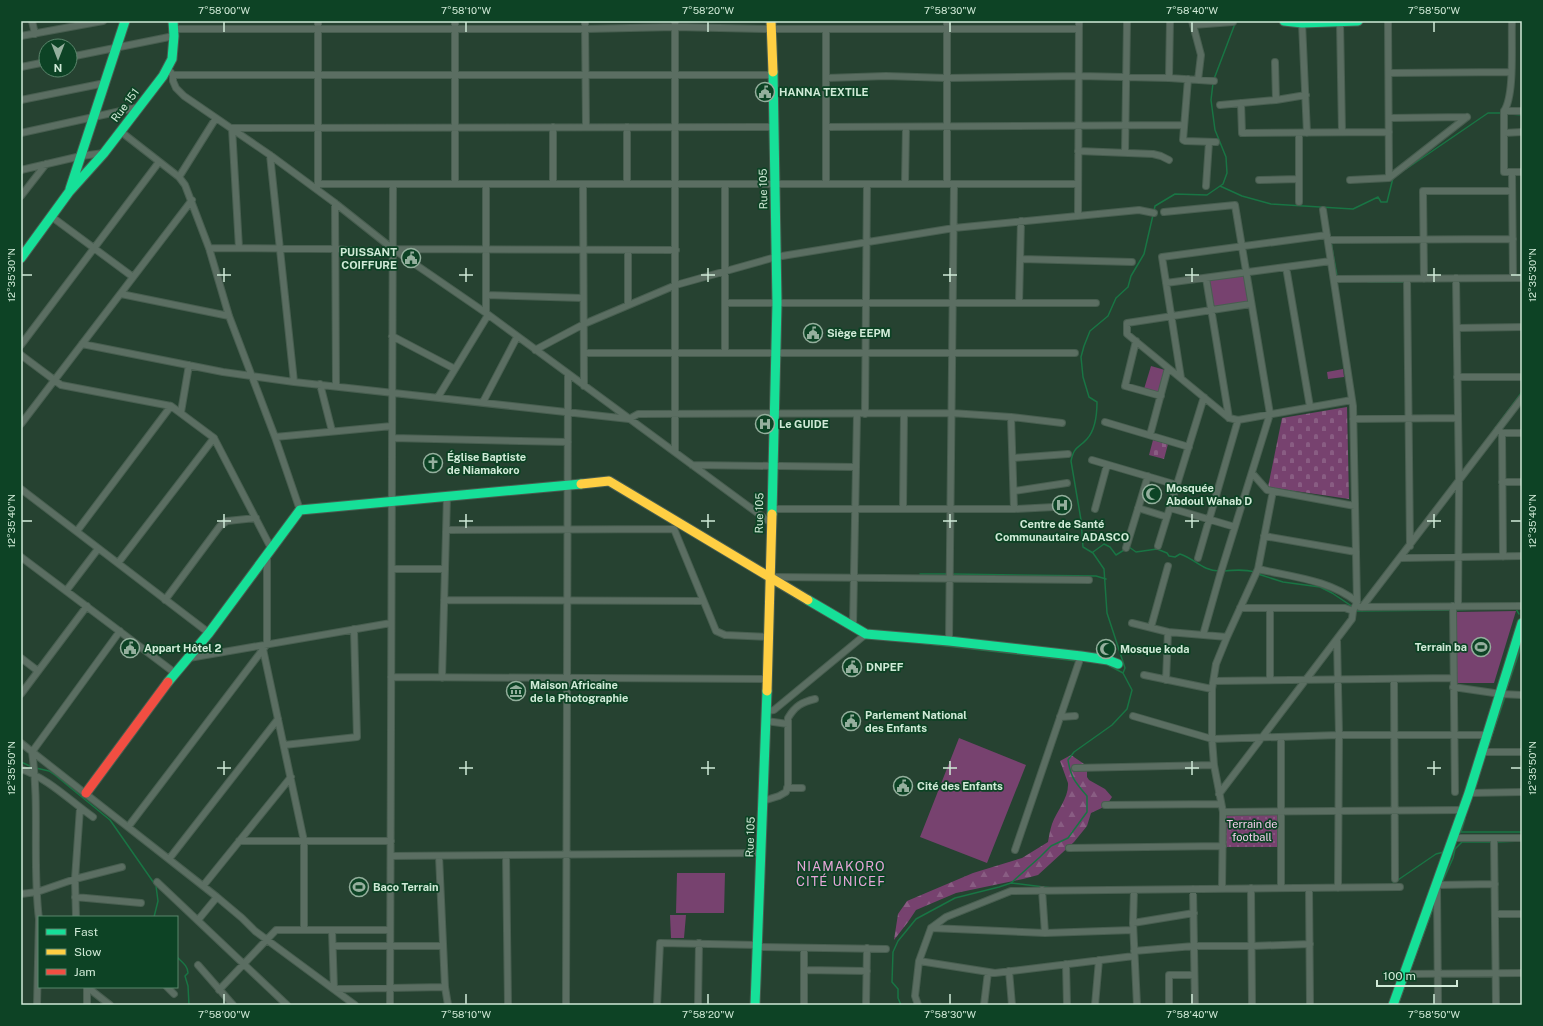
<svg xmlns="http://www.w3.org/2000/svg" width="1543" height="1026" viewBox="0 0 1543 1026" font-family="'Public Sans',sans-serif">
  <style>
    .grass { fill: url(#grass-dots) }
    .forest { fill: url(#forest-firs) }
    .cemetery { fill: url(#cemetery-stones) }
    .garden { fill: #77426f }
    .lines { fill: none; stroke-linecap: round; stroke-linejoin: round }
    .stream { stroke: #197544; stroke-width: 1.5 }
    .street-casing { stroke: #485e50; stroke-width: 8 }
    .fast-casing { stroke: #485e50; stroke-width: 11 }
    .slow-casing { stroke: #485e50; stroke-width: 11 }
    .jam-casing { stroke: #485e50; stroke-width: 11 }
    .street { stroke: #5b6e62; stroke-width: 6 }
    .fast { stroke: #16e098; stroke-width: 9 }
    .slow { stroke: #ffcf43; stroke-width: 9 }
    .jam { stroke: #f24e42; stroke-width: 9 }
    .ticks { fill: none; stroke: #d0ead7; stroke-width: 1.5 }
    .labels { text-anchor: middle; stroke-width: 3.5; stroke-linejoin: round; paint-order: stroke }
    .poi-label { font-size: 11px; font-weight: bold; fill: #d0ead7; stroke: #0d4325; text-anchor: start }
    .street-label { font-size: 11px; fill: #d0ead7; stroke: #0d4325 }
    .park-label { font-size: 11px; fill: #f7cfee; stroke: #0d4325 }
    .quarter-label { font-size: 13px; letter-spacing: 1px; fill: #e6a6d8; stroke: #0d4325 }
    .neatline { fill: none; stroke: #d0ead7; stroke-width: 1.5 }
    .ticks-label { font-size: 10px; text-anchor: middle; fill: #d0ead7 }
  </style>
  <defs>
    <pattern id="grass-dots" width="8" height="8" patternUnits="userSpaceOnUse"><rect width="8" height="8" fill="#77426f"/><path d="M2 2h.1M6 6h.1" fill="none" stroke="#895d83" stroke-width="1.8" stroke-linecap="round"/></pattern>
    <pattern id="forest-firs" width="22" height="20" patternUnits="userSpaceOnUse"><rect width="22" height="20" fill="#77426f"/><path d="M5 1l3.5 6h-7zM16 11l3.5 6h-7z" fill="#895d83"/></pattern>
    <pattern id="cemetery-stones" width="16" height="16" patternUnits="userSpaceOnUse"><rect width="16" height="16" fill="#77426f"/><path d="M2 7V4a2 2 0 0 1 4 0v3zM10 15v-3a2 2 0 0 1 4 0v3z" fill="#895d83"/></pattern>
  </defs>
  <rect width="100%" height="100%" fill="#264231"/>
  <path class="grass" d="M 1279,813 L 1277,847 L 1226,847 L 1225,814 Z"/>
  <path class="forest" d="M 1071,755 L 1087,766 L 1087,777 L 1089,780 L 1105,789 L 1112,797 L 1106,806 L 1091,813 L 1087,826 L 1074,842 L 1038,875 L 1023,879 L 956,893 L 916,910 L 908,922 L 894,940 L 898,914 L 907,901 L 973,873 L 1022,858 L 1048,842 C 1049,836 1050,830 1052,824 C 1057,810 1069,798 1068,783 L 1060,761 Z"/>
  <path class="cemetery" d="M 1347,407 L 1349,499 L 1268,487 L 1282,418 Z
    M 1153,440 L 1168,444 L 1164,459 L 1149,455 Z"/>
  <path class="garden" d="M 1245,274 L 1249,302 L 1212,308 L 1208,279 Z
    M 1151,366 L 1165,370 L 1159,393 L 1144,389 Z
    M 1343,369 L 1344,377 L 1328,379 L 1327,372 Z
    M 1516,611 L 1494,683 L 1457,683 L 1456,612 Z
    M 959,738 L 1026,765 L 987,863 L 920,837 Z
    M 677,873 L 725,873 L 724,913 L 676,913 Z
    M 670,915 L 686,915 L 684,938 L 671,938 Z"/>
  <g class="lines">
    <path class="stream" d="M 1214,79 L 1236,21
      M 1510,114 L 1522,115
      M 1406,169 L 1488,113 L 1501,113
      M 1220,186 L 1242,196 L 1271,204 L 1353,209 L 1378,197 L 1381,202 L 1387,202 L 1393,178
      M 1154,211 L 1155,206 L 1175,194 L 1207,195 L 1223,184 L 1227,173 L 1226,157 L 1215,130 L 1211,100 L 1213,83
      M 1331,242 L 1337,276
      M 1482,281 L 1500,281
      M 1368,282 L 1406,282
      M 1493,431 L 1522,392
      M 1127,548 L 1129,547 L 1136,552 L 1157,549 L 1167,553 L 1169,556 L 1175,557 L 1180,554 C 1195,559 1203,571 1219,571
      M 1093,552 L 1104,544 L 1110,547 L 1116,555 L 1124,550
      M 1223,571 C 1234,570 1244,569 1255,572
      M 920,574 L 948,574
      M 952,574 L 1096,576 L 1106,579
      M 1258,574 L 1283,582 L 1320,587 L 1332,593 L 1353,607
      M 1516,609 L 1519,614
      M 1455,610 L 1479,609
      M 1357,611 L 1451,610
      M 920,643 L 1077,661
      M 1106,664 L 1123,673
      M 1506,691 L 1522,644
      M 1487,750 L 1505,697
      M 21,762 L 32,767
      M 36,768 L 49,771 L 55,775 L 110,820 L 124,840 L 156,886 L 158,901 L 154,917
      M 1465,819 L 1461,832 L 1522,832
      M 1497,842 L 1522,841
      M 1452,850 L 1455,849 L 1462,842 L 1493,842
      M 1011,883 L 1052,888
      M 1442,883 L 1453,858 L 1455,849
      M 1392,884 L 1436,854 L 1444,852
      M 177,957 C 182,962 188,966 188,973 L 185,976 L 188,986 L 189,1005
      M 1410,971 L 1435,903
      M 901,1005 L 898,998 L 898,989 L 892,982 L 893,952 L 898,941 L 916,919 L 955,898 L 999,887 L 1011,883 L 1040,857 L 1051,846 L 1068,838 L 1087,812 L 1087,796 C 1075,782 1071,778 1068,760 L 1074,752 L 1112,725 L 1127,709 L 1132,690 L 1123,673 L 1125,668 L 1107,613 L 1104,569 L 1093,553 L 1083,547 L 1081,520 L 1071,461 C 1074,446 1078,449 1087,439 C 1096,429 1097,414 1097,402 L 1089,397 L 1083,377 L 1081,357 L 1084,346 L 1090,331 L 1108,316 L 1116,298 L 1128,287 L 1131,276 L 1144,254 L 1153,215
      M 1398,1005 L 1408,977"/>
    <defs>
      <path id="street" d="M 32,21 L 35,34
        M 455,21 L 455,184
        M 585,21 L 586,127
        M 1192,21 L 1201,55 L 1198,80
        M 1388,21 L 1389,178
        M 1512,21 C 1511,42 1515,95 1504,111 L 1504,172 L 1522,172
        M 1340,22 L 1342,132
        M 1302,23 L 1307,133
        M 1193,25 L 1233,22
        M 174,29 L 586,29 L 675,27 L 765,29 L 1079,29
        M 826,29 L 826,184
        M 21,36 L 103,21
        M 70,57 L 174,36
        M 1275,62 L 1276,100
        M 21,67 L 46,62
        M 167,68 L 173,75 L 173,81 L 176,88 L 184,96 L 270,155 L 335,203 L 393,249 L 486,313 L 771,523
        M 1389,73 L 1511,72
        M 173,75 L 773,75
        M 826,78 L 886,76 L 947,78 L 1079,76 L 1169,78 L 1214,81
        M 1169,78 L 1170,21
        M 1188,79 L 1183,140 L 1185,141 L 1216,142
        M 21,100 L 105,83
        M 1241,103 L 1242,133 L 1389,132
        M 1220,105 L 1276,100 L 1306,95
        M 1504,111 L 1522,111
        M 1389,118 L 1467,117
        M 553,127 L 553,184
        M 826,127 L 1184,125
        M 120,131 L 179,177 L 185,185 L 209,248 L 229,316 L 275,437 L 300,510
        M 21,133 L 139,107
        M 1299,133 L 1299,202
        M 1504,133 L 1522,132
        M 1078,151 L 1153,154 L 1161,156 L 1169,160
        M 1125,153 L 1127,21
        M 270,155 L 294,382
        M 21,170 L 81,156 L 104,153
        M 1512,172 L 1513,278
        M 179,177 L 216,118
        M 1259,180 L 1299,179
        M 1350,180 L 1389,178 L 1467,117
        M 318,184 L 1078,184
        M 583,184 L 584,386
        M 627,184 L 627,127
        M 725,184 L 725,353
        M 905,184 L 906,127
        M 947,184 L 947,21
        M 1206,186 L 1209,142
        M 317,187 L 318,184 L 318,21
        M 21,196 L 46,164
        M 335,203 L 336,386
        M 1164,212 L 1235,205 L 1270,414 L 1220,575 L 1203,635
        M 1078,216 L 1079,21
        M 52,217 L 133,277
        M 1328,240 L 1513,239
        M 209,248 L 336,249 L 379,253 L 393,249 L 676,250
        M 239,248 L 232,128 L 774,127
        M 1021,259 L 1132,262
        M 1286,267 L 1310,407
        M 1206,278 L 1229,418
        M 1456,278 L 1459,482 L 1458,606
        M 1334,279 L 1522,278
        M 1407,279 L 1410,546
        M 1424,279 L 1423,191 L 1512,191
        M 1166,283 L 1331,261
        M 121,294 L 229,316
        M 486,295 L 583,298
        M 725,303 L 1096,303
        M 1019,303 L 1021,221
        M 628,304 L 628,250
        M 1251,304 L 1127,323 L 1127,334 L 1229,418 L 1238,420 L 1352,400
        M 486,313 L 486,184
        M 1457,328 L 1522,327
        M 392,336 L 455,369
        M 1136,341 L 1125,386 L 1161,396
        M 82,344 L 223,372 L 294,382 L 629,419 L 638,414 L 951,413 L 1011,417 L 1062,423
        M 21,345 L 159,162
        M 535,350 L 584,324 L 676,285 L 776,257 L 954,228 L 1139,210 L 1154,213
        M 584,353 L 1075,353
        M 21,355 L 61,385 L 171,406 L 214,438 L 271,548
        M 1457,377 L 1522,377
        M 1181,378 L 1162,257 L 1327,235
        M 320,384 L 332,431
        M 438,397 L 488,315
        M 483,402 L 517,337
        M 181,412 L 189,365
        M 865,414 L 867,184
        M 1011,417 L 1014,509
        M 1353,419 L 1457,418
        M 1105,422 L 1189,447
        M 21,424 L 192,200
        M 1498,429 L 1502,433 L 1503,557
        M 1502,433 L 1522,433
        M 1150,435 L 1168,368
        M 275,437 L 392,426
        M 392,438 L 568,442
        M 675,452 L 675,21
        M 1013,458 L 1068,454
        M 1092,460 L 1177,485
        M 692,465 L 856,467
        M 1252,473 L 1267,490 L 1355,506
        M 1502,482 L 1522,482
        M 21,489 L 209,633
        M 1014,491 L 1067,483
        M 1138,508 L 1167,517
        M 1170,508 L 1235,527
        M 772,509 L 1014,509 L 1054,507
        M 903,509 L 904,414
        M 1095,509 L 1107,465
        M 674,529 L 716,631 L 725,635 L 769,637
        M 446,530 L 674,529
        M 77,531 L 171,406
        M 1264,536 L 1356,552
        M 1158,546 L 1204,397
        M 1126,548 L 1148,476
        M 21,557 L 175,673
        M 1198,558 L 1238,420
        M 1401,558 L 1522,556
        M 118,563 L 214,438
        M 392,569 L 445,569
        M 1258,569 C 1292,577 1330,580 1357,602
        M 773,577 L 1089,580
        M 66,591 L 98,549
        M 165,600 L 220,526 L 227,521 L 256,518
        M 444,600 L 703,601
        M 1453,606 L 1455,792
        M 1360,607 L 1522,606
        M 1362,607 L 1522,398
        M 1240,608 L 1345,608 L 1353,611
        M 1270,608 L 1270,680
        M 1132,623 L 1168,632 L 1166,680
        M 853,627 L 857,414
        M 1151,627 L 1168,566
        M 1168,632 L 1227,637
        M 1337,639 L 1339,735 L 1338,888
        M 949,641 L 954,184
        M 263,649 L 304,841 L 304,930
        M 21,658 L 38,671
        M 189,658 L 391,623
        M 1144,675 L 1212,689
        M 391,677 L 767,679
        M 442,678 L 447,496
        M 1394,679 L 1395,879
        M 1214,681 L 1453,678
        M 1453,687 L 1501,694 L 1522,695
        M 21,694 L 87,606
        M 766,711 L 774,710 L 866,634
        M 1133,716 L 1212,739 L 1339,735 L 1488,735
        M 1060,717 L 1075,716
        M 766,721 L 788,724
        M 1281,738 L 1281,888
        M 21,743 L 217,897 L 242,918 L 255,931 L 355,1005
        M 284,745 L 357,737 L 354,629
        M 1482,752 L 1522,752
        M 1075,768 L 1214,765
        M 21,769 C 49,779 69,800 93,817
        M 787,788 L 802,788
        M 1469,793 L 1522,792
        M 1219,794 L 1352,619 L 1353,611 L 1357,602 L 1353,406 L 1323,210
        M 763,801 L 779,796 L 786,792 L 788,785 L 788,718 C 795,706 802,702 815,699
        M 1105,805 L 1221,804
        M 1223,812 L 1463,810
        M 128,827 L 267,644 L 267,556
        M 1453,838 L 1522,838
        M 1494,838 L 1496,1005
        M 239,841 L 391,841
        M 1069,848 L 1223,846
        M 1015,850 L 1081,656
        M 506,855 L 508,1005
        M 391,856 L 761,853
        M 439,856 L 445,987 L 448,1005
        M 169,859 L 278,719
        M 157,882 L 287,1005
        M 1437,885 L 1495,884
        M 203,886 L 291,777
        M 1251,888 L 1252,1005
        M 1309,888 L 1310,1005
        M 1437,888 L 1438,1005
        M 1193,889 L 1195,1005
        M 1222,889 L 1223,812 L 1214,765 L 1212,739 L 1212,689 L 1216,664 L 1227,637 L 1258,569 L 1273,491
        M 1042,890 L 1045,933
        M 1134,890 L 1133,923 L 1137,1005
        M 21,894 L 37,892 L 75,879 L 122,867
        M 75,897 L 141,903
        M 1495,914 L 1522,914
        M 76,917 L 75,879 L 80,808
        M 39,919 C 32,864 40,807 32,752 L 120,631
        M 198,920 L 217,897
        M 1133,923 L 1194,913
        M 931,928 L 1045,933 L 1133,930
        M 332,930 L 334,989 L 445,987
        M 333,946 L 443,946
        M 758,947 L 886,949
        M 1134,951 L 1194,946 L 1252,946 L 1310,944
        M 919,961 L 995,973 L 1134,956
        M 1066,964 L 1067,1005
        M 198,965 L 233,1005
        M 804,970 L 867,971
        M 1009,971 L 1012,1005
        M 1404,974 L 1522,973
        M 87,987 L 110,1005
        M 167,987 L 174,994
        M 219,990 L 276,930 L 390,930
        M 37,1005 L 39,919
        M 87,1005 L 87,987
        M 390,1005 L 393,184
        M 566,1005 L 568,374
        M 657,1005 L 660,943 L 758,945
        M 698,1005 L 699,943
        M 804,1005 L 804,948
        M 866,1005 L 867,948
        M 918,1005 L 915,996 L 919,961 L 931,928 L 946,917 L 1011,891 L 1400,887
        M 984,1005 L 988,972
        M 1095,1005 L 1099,960
        M 1169,1005 L 1169,975 L 1194,975"/>
      <path id="fast" d="M 1284,21 L 1302,23 L 1358,21
        M 70,189 L 125,21
        M 21,258 L 69,192 L 104,153 L 163,76 L 172,59 L 174,36 L 173,21
        M 772,514 L 777,303 L 773,72
        M 808,600 L 866,634 L 949,641 L 1081,656 L 1108,660 L 1118,664
        M 168,682 L 209,633 L 300,510 L 581,484
        M 755,1005 L 767,691
        M 1393,1005 L 1469,793 L 1522,623"/>
      <path id="slow" d="M 771,21 L 773,72
        M 581,484 L 609,481 L 808,600
        M 767,691 L 772,514"/>
      <path id="jam" d="M 86,793 L 168,682"/>
    </defs>
    <use href="#street" class="street-casing"/>
    <use href="#fast" class="fast-casing"/>
    <use href="#slow" class="slow-casing"/>
    <use href="#jam" class="jam-casing"/>
    <use href="#street" class="street"/>
    <use href="#fast" class="fast"/>
    <use href="#slow" class="slow"/>
    <use href="#jam" class="jam"/>
  </g>
  <path class="ticks" d="M 224,22 L 224,32M 466,22 L 466,32M 708,22 L 708,32M 950,22 L 950,32M 1192,22 L 1192,32M 1434,22 L 1434,32M 224,268 L 224,282M 466,268 L 466,282M 708,268 L 708,282M 950,268 L 950,282M 1192,268 L 1192,282M 1434,268 L 1434,282M 22,275 L 32,275M 217,275 L 231,275M 459,275 L 473,275M 701,275 L 715,275M 943,275 L 957,275M 1185,275 L 1199,275M 1427,275 L 1441,275M 1511,275 L 1521,275M 224,514 L 224,528M 466,514 L 466,528M 708,514 L 708,528M 950,514 L 950,528M 1192,514 L 1192,528M 1434,514 L 1434,528M 22,521 L 32,521M 217,521 L 231,521M 459,521 L 473,521M 701,521 L 715,521M 943,521 L 957,521M 1185,521 L 1199,521M 1427,521 L 1441,521M 1511,521 L 1521,521M 224,761 L 224,775M 466,761 L 466,775M 708,761 L 708,775M 950,761 L 950,775M 1192,761 L 1192,775M 1434,761 L 1434,775M 22,768 L 32,768M 217,768 L 231,768M 459,768 L 473,768M 701,768 L 715,768M 943,768 L 957,768M 1185,768 L 1199,768M 1427,768 L 1441,768M 1511,768 L 1521,768M 224,994 L 224,1004M 466,994 L 466,1004M 708,994 L 708,1004M 950,994 L 950,1004M 1192,994 L 1192,1004M 1434,994 L 1434,1004"/>
  <defs>
    <symbol id="civic-ring" viewBox="-11 -11 22 22"><circle r="9.5" fill="#0d4325" stroke="#94af9d" stroke-width="1.5"/><path d="M-.6-6.5H3V-4.5H.6V-3L4-1V1h2V6H-6V1h2V-1L-.6-3ZM-1.2 2.5V6h2.4V2.5Z" fill="#94af9d"/></symbol>
    <symbol id="hospital-ring" viewBox="-11 -11 22 22"><circle r="9.5" fill="#0d4325" stroke="#94af9d" stroke-width="1.5"/><path d="M-5-5h3v3.5h4V-5h3V5h-3V1.5h-4V5h-3Z" fill="#94af9d"/></symbol>
    <symbol id="church-ring" viewBox="-11 -11 22 22"><circle r="9.5" fill="#0d4325" stroke="#94af9d" stroke-width="1.5"/><path d="M-1.2-6h2.4v3.5h3.3v2.4h-3.3V6h-2.4V-.1h-3.3v-2.4h3.3Z" fill="#94af9d"/></symbol>
    <symbol id="mosque-ring" viewBox="-11 -11 22 22"><circle r="9.5" fill="#0d4325" stroke="#94af9d" stroke-width="1.5"/><path d="M3.5-4.9A6 6 0 1 0 3.5 4.9A5 5 0 1 1 3.5-4.9Z" fill="#94af9d"/></symbol>
    <symbol id="stadium-ring" viewBox="-11 -11 22 22"><circle r="9.5" fill="#0d4325" stroke="#94af9d" stroke-width="1.5"/><path d="M0-5a6.5 5 0 1 0 0 10a6.5 5 0 1 0 0-10ZM-3.5-1.8h7v3.6h-7Z" fill="#94af9d"/></symbol>
    <symbol id="museum-ring" viewBox="-11 -11 22 22"><circle r="9.5" fill="#0d4325" stroke="#94af9d" stroke-width="1.5"/><path d="M0-6L6-3V-2H-6V-3ZM-5-1h2V3h-2ZM-1-1h2V3h-2ZM3-1h2V3H3ZM-6 4H6V6H-6Z" fill="#94af9d"/></symbol>
  </defs>
  <g fill-rule="evenodd">
    <use href="#civic-ring" x="754" y="81" width="22" height="22"/>
    <use href="#civic-ring" x="400" y="247" width="22" height="22"/>
    <use href="#civic-ring" x="802" y="322" width="22" height="22"/>
    <use href="#hospital-ring" x="754" y="413" width="22" height="22"/>
    <use href="#church-ring" x="422" y="452" width="22" height="22"/>
    <use href="#mosque-ring" x="1141" y="483" width="22" height="22"/>
    <use href="#hospital-ring" x="1051" y="494" width="22" height="22"/>
    <use href="#stadium-ring" x="1470" y="636" width="22" height="22"/>
    <use href="#civic-ring" x="119" y="637" width="22" height="22"/>
    <use href="#mosque-ring" x="1095" y="638" width="22" height="22"/>
    <use href="#civic-ring" x="841" y="656" width="22" height="22"/>
    <use href="#museum-ring" x="505" y="680" width="22" height="22"/>
    <use href="#civic-ring" x="840" y="710" width="22" height="22"/>
    <use href="#civic-ring" x="892" y="775" width="22" height="22"/>
    <use href="#stadium-ring" x="348" y="876" width="22" height="22"/>
  </g>
  <g class="labels">
    <g class="poi-label">
      <text x="779" y="96">HANNA TEXTILE</text>
      <text x="397" y="256" text-anchor="end">PUISSANT<tspan x="397" dy="13">COIFFURE</tspan></text>
      <text x="827" y="337">Siège EEPM</text>
      <text x="779" y="428">Le GUIDE</text>
      <text x="447" y="461">Église Baptiste<tspan x="447" dy="13">de Niamakoro</tspan></text>
      <text x="1166" y="492">Mosquée<tspan x="1166" dy="13">Abdoul Wahab D</tspan></text>
      <text x="1062" y="528" text-anchor="middle">Centre de Santé<tspan x="1062" dy="13">Communautaire ADASCO</tspan></text>
      <text x="1467" y="651" text-anchor="end">Terrain ba</text>
      <text x="144" y="652">Appart Hôtel 2</text>
      <text x="1120" y="653">Mosque koda</text>
      <text x="866" y="671">DNPEF</text>
      <text x="530" y="689">Maison Africaine<tspan x="530" dy="13">de la Photographie</tspan></text>
      <text x="865" y="719">Parlement National<tspan x="865" dy="13">des Enfants</tspan></text>
      <text x="917" y="790">Cité des Enfants</text>
      <text x="373" y="891">Baco Terrain</text>
    </g>
    <g class="street-label">
      <text transform="translate(125 105) rotate(-53)" y="4">Rue 151</text>
      <text transform="translate(763 189) rotate(-91)" y="4">Rue 105</text>
      <text transform="translate(759 513) rotate(-89)" y="4">Rue 105</text>
      <text transform="translate(750 837) rotate(-88)" y="4">Rue 105</text>
    </g>
    <g class="park-label">
      <text x="1252" y="828">Terrain de<tspan x="1252" dy="13">football</tspan></text>
    </g>
    <g class="quarter-label">
      <text x="841" y="871">NIAMAKORO<tspan x="841" dy="15">CITÉ UNICEF</tspan></text>
    </g>
  </g>
  <rect width="1543" height="1026" fill="none" stroke="#0d4325" stroke-width="44"/>
  <rect x="38" y="916" width="140" height="72" fill="#0d4325" stroke="#5b866c"/>
  <rect x="46" y="929" width="20" height="6" fill="#16e098" stroke="#5b866c"/>
  <text x="74" y="936" font-size="12" fill="#d0ead7">Fast</text>
  <rect x="46" y="949" width="20" height="6" fill="#ffcf43" stroke="#5b866c"/>
  <text x="74" y="956" font-size="12" fill="#d0ead7">Slow</text>
  <rect x="46" y="969" width="20" height="6" fill="#f24e42" stroke="#5b866c"/>
  <text x="74" y="976" font-size="12" fill="#d0ead7">Jam</text>
  <g transform="translate(58 58) rotate(180)"><circle r="19" fill="#0d4325" stroke="#5b866c"/>
  <path d="M0-3L7 15L0 10L-7 15Z" fill="#94af9d"/>
  <text y="-6" font-size="11" font-weight="bold" text-anchor="middle" fill="#d0ead7">N</text>
  </g>
  <path d="M1377 980v6h80v-6" fill="none" stroke="#d0ead7" stroke-width="2"/>
  <text x="1383" y="980" font-size="12" fill="#d0ead7" stroke="#0d4325" stroke-width="3" paint-order="stroke">100 m</text>
  <rect x="22" y="22" width="1499" height="982" class="neatline"/>
  <g class="ticks-label">
    <text x="224" y="14">7°58'00"W</text>
    <text x="466" y="14">7°58'10"W</text>
    <text x="708" y="14">7°58'20"W</text>
    <text x="950" y="14">7°58'30"W</text>
    <text x="1192" y="14">7°58'40"W</text>
    <text x="1434" y="14">7°58'50"W</text>
    <text transform="translate(1532 275) rotate(-90)" y="4">12°35'30"N</text>
    <text transform="translate(11 275) rotate(-90)" y="4">12°35'30"N</text>
    <text transform="translate(1532 521) rotate(-90)" y="4">12°35'40"N</text>
    <text transform="translate(11 521) rotate(-90)" y="4">12°35'40"N</text>
    <text transform="translate(1532 768) rotate(-90)" y="4">12°35'50"N</text>
    <text transform="translate(11 768) rotate(-90)" y="4">12°35'50"N</text>
    <text x="224" y="1018">7°58'00"W</text>
    <text x="466" y="1018">7°58'10"W</text>
    <text x="708" y="1018">7°58'20"W</text>
    <text x="950" y="1018">7°58'30"W</text>
    <text x="1192" y="1018">7°58'40"W</text>
    <text x="1434" y="1018">7°58'50"W</text>
  </g>
</svg>
